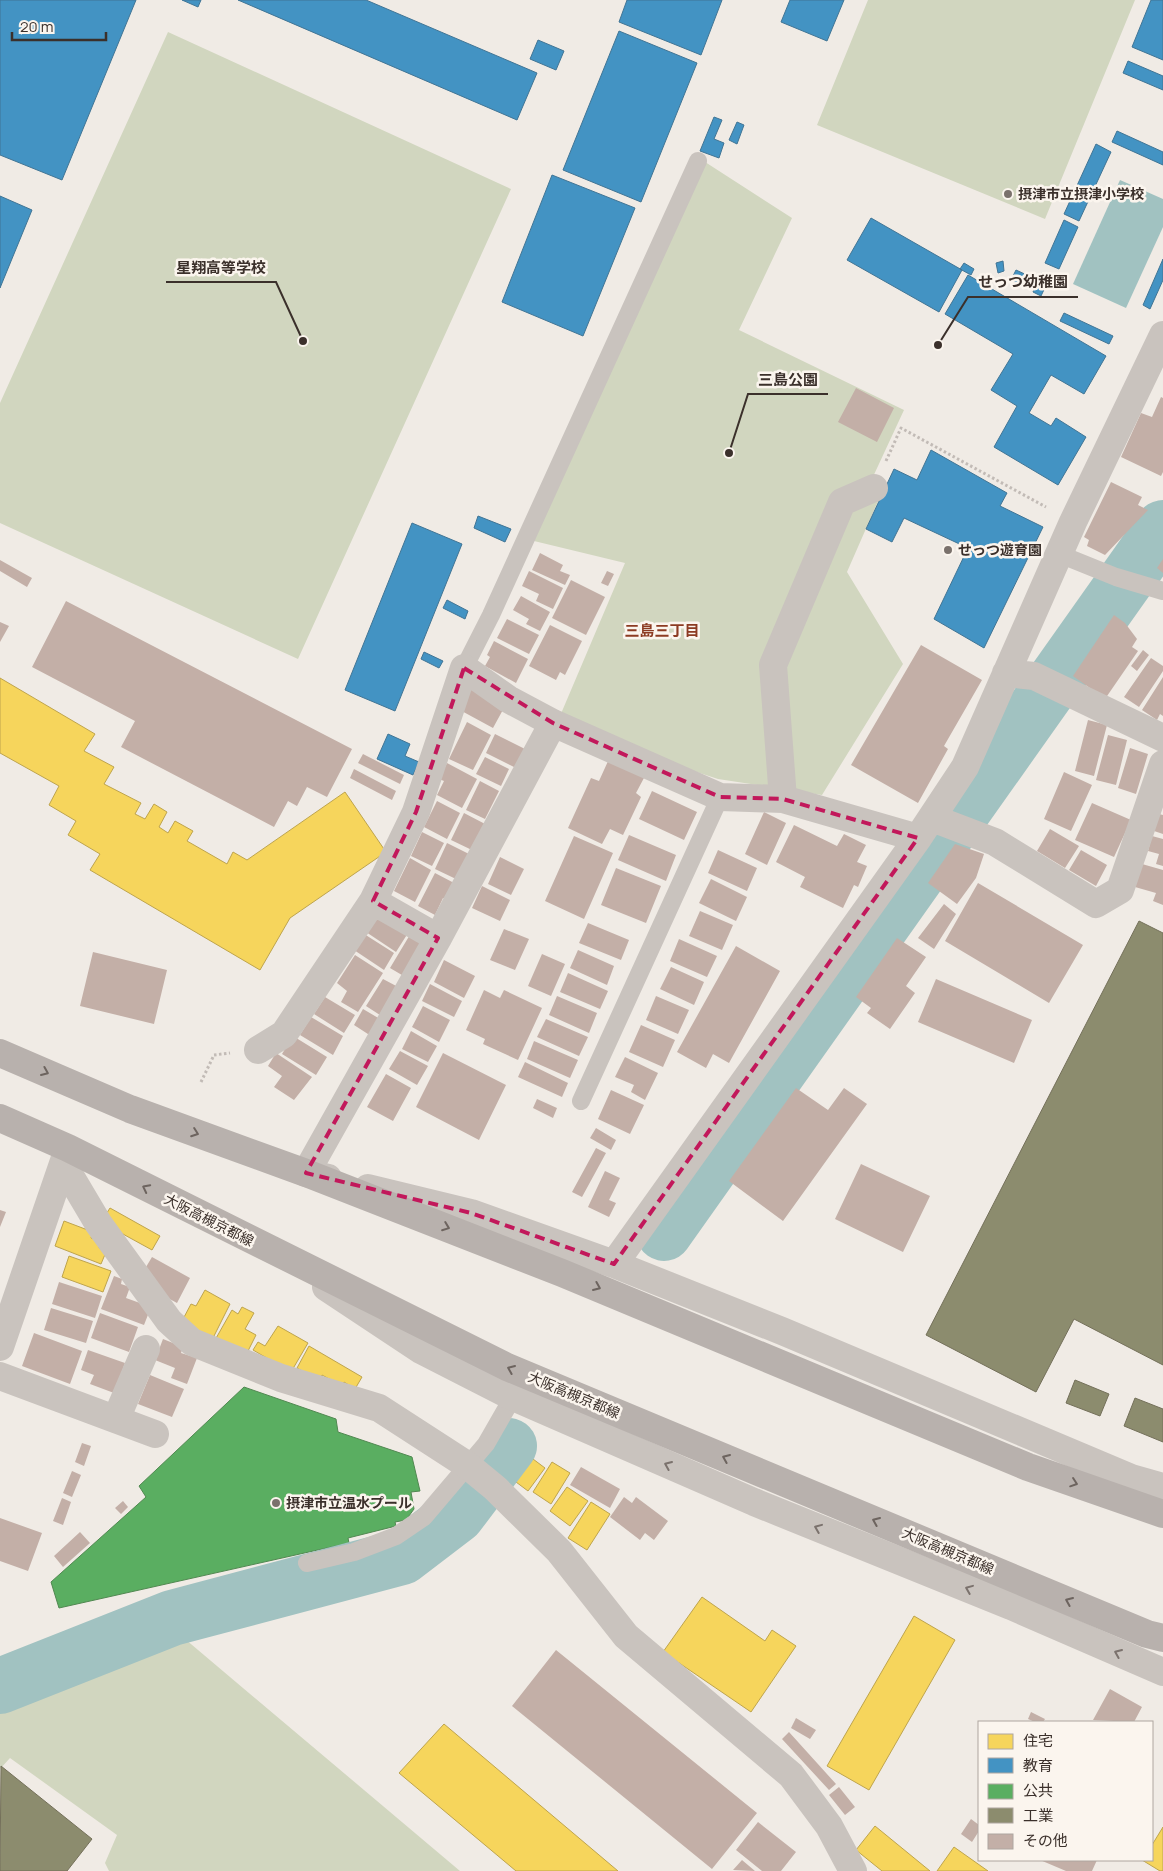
<svg xmlns="http://www.w3.org/2000/svg" width="1163" height="1871" viewBox="0 0 1163 1871" font-family="Manrope,'Noto Sans JP',sans-serif">
  <style>
    .green { fill: #d1d6bf }
    .water { fill: #a1c2c1 }
    .homes { fill: #f6d55c; stroke: #bea44d }
    .schools { fill: #4393c3; stroke: #417595 }
    .public { fill: #5aae61; stroke: #518851 }
    .industry { fill: #8c8c6e; stroke: #74705a }
    .lines { fill: none; stroke-linecap: round; stroke-linejoin: round }
    .river { stroke: #a1c2c1; stroke-width: 56 }
    .building { fill: #c3afa7 }
    .path { stroke: #c2bbb6; stroke-width: 3; stroke-dasharray: 2.5 2.5; stroke-linecap: butt }
    .lane { stroke: #c9c3be; stroke-width: 18 }
    .street { stroke: #c9c3be; stroke-width: 28 }
    .primary { stroke: #b8b1ad; stroke-width: 28 }
    .oneway { stroke: #6d645f }
    .oneway2 { stroke: #7b726d }
    .marked { fill: none; stroke: #c2185b; stroke-width: 4; stroke-dasharray: 10 6; stroke-linejoin: round }
    .poi-dot { fill: #7a716c; stroke: #fbf5ee; stroke-width: 2 }
    .labels { text-anchor: middle; stroke-width: 5; stroke-linejoin: round; paint-order: stroke }
    .poi-label { font-size: 14px; font-weight: bold; fill: #3b302b; stroke: #fbf5ee; text-anchor: start }
    .street-label { font-size: 14px; fill: #3b302b; stroke: #fbf5ee }
    .neighbourhood-label { font-size: 15px; font-weight: bold; fill: #8c3b22; stroke: #fbf5ee }
    .leader { fill: none; stroke: #3b302b; stroke-width: 2 }
    .callout-dot { fill: #3b302b; stroke: #fbf5ee; stroke-width: 2 }
    .callout-label { font-size: 15px; text-anchor: middle; font-weight: bold; fill: #3b302b; stroke: #fbf5ee; stroke-width: 5; stroke-linejoin: round; paint-order: stroke }
  </style>
  <rect width="100%" height="100%" fill="#f0ebe5"/>
  <path class="green" d="M 868,0 L 1135,0 L 1045,219 L 817,125 Z
    M 168,32 L 511,189 L 298,659 L 0,523 L 0,403 Z
    M 702,160 L 792,218 L 739,330 L 904,410 L 865,494 L 879,499 L 847,572 L 903,664 L 822,795 L 718,779 L 651,757 L 560,716 L 625,563 L 534,541 Z
    M 172,1628 L 460,1871 L 109,1871 L 105,1863 L 117,1835 L 10,1758 L 0,1769 L 0,1701 Z"/>
  <path class="water" d="M 1120,180 L 1163,199 L 1163,227 L 1126,308 L 1073,284 Z"/>
  <path class="homes" d="M 0,678 L 95,734 L 84,751 L 114,767 L 104,784 L 141,803 L 135,814 L 145,819 L 154,804 L 167,812 L 159,827 L 168,833 L 175,821 L 193,831 L 187,841 L 227,864 L 233,852 L 247,860 L 345,792 L 386,852 L 290,918 L 260,970 L 90,870 L 100,854 L 68,835 L 76,821 L 49,805 L 59,786 L 0,753 Z
    M 110,1208 L 160,1236 L 152,1250 L 101,1222 Z
    M 64,1221 L 93,1232 L 91,1238 L 101,1242 L 99,1248 L 106,1252 L 101,1264 L 55,1246 Z
    M 69,1256 L 111,1271 L 103,1292 L 62,1277 Z
    M 205,1290 L 230,1304 L 211,1342 L 182,1321 L 191,1304 L 196,1306 Z
    M 242,1307 L 254,1313 L 245,1329 L 256,1335 L 245,1357 L 215,1340 L 232,1310 L 238,1314 Z
    M 278,1326 L 308,1343 L 291,1372 L 253,1350 L 258,1342 L 265,1346 Z
    M 309,1346 L 362,1377 L 355,1389 L 344,1382 L 342,1386 L 322,1375 L 319,1381 L 297,1368 Z
    M 525,1453 L 545,1468 L 528,1491 L 508,1476 Z
    M 552,1462 L 570,1473 L 551,1504 L 533,1492 Z
    M 567,1487 L 588,1501 L 570,1526 L 550,1511 Z
    M 591,1502 L 610,1514 L 587,1550 L 568,1538 Z
    M 702,1597 L 765,1641 L 772,1630 L 796,1646 L 751,1712 L 663,1652 Z
    M 914,1616 L 955,1640 L 869,1790 L 827,1766 Z
    M 444,1724 L 618,1871 L 516,1871 L 399,1773 Z
    M 875,1826 L 930,1871 L 882,1871 L 856,1850 Z
    M 1163,1827 L 1163,1871 L 1160,1871 L 1142,1860 L 1152,1860 L 1152,1845 Z
    M 954,1847 L 988,1871 L 937,1871 Z"/>
  <path class="schools" d="M 0,0 L 136,0 L 62,180 L 0,155 Z
    M 182,0 L 201,0 L 198,7 Z
    M 238,0 L 366,0 L 537,73 L 517,120 Z
    M 627,0 L 722,0 L 701,55 L 619,22 Z
    M 790,0 L 844,0 L 827,41 L 781,22 Z
    M 1151,0 L 1163,0 L 1163,60 L 1132,47 Z
    M 619,31 L 697,63 L 641,202 L 563,170 Z
    M 538,40 L 564,51 L 556,70 L 530,59 Z
    M 1128,61 L 1163,76 L 1163,90 L 1123,73 Z
    M 714,117 L 722,120 L 714,139 L 724,143 L 719,158 L 700,151 Z
    M 737,122 L 744,125 L 737,144 L 729,140 Z
    M 1117,131 L 1163,152 L 1163,165 L 1112,142 Z
    M 1096,144 L 1111,152 L 1079,221 L 1064,214 Z
    M 552,175 L 635,208 L 583,336 L 502,302 Z
    M 0,196 L 32,210 L 0,288 Z
    M 871,218 L 962,270 L 939,312 L 847,260 Z
    M 1064,220 L 1078,227 L 1059,269 L 1045,263 Z
    M 1163,259 L 1163,280 L 1150,309 L 1143,305 Z
    M 1003,261 L 1004,271 L 998,273 L 996,263 Z
    M 964,263 L 974,269 L 971,275 L 960,269 Z
    M 1016,270 L 1029,276 L 1024,286 L 1011,280 Z
    M 1041,273 L 1050,277 L 1041,296 L 1033,292 Z
    M 968,275 L 1106,356 L 1084,394 L 1051,375 L 1029,413 L 1051,426 L 1056,418 L 1086,437 L 1058,485 L 994,447 L 1017,406 L 991,390 L 1013,354 L 945,314 Z
    M 1064,313 L 1113,336 L 1109,344 L 1060,321 Z
    M 931,450 L 1007,493 L 1000,506 L 1043,527 L 984,648 L 934,619 L 968,548 L 904,518 L 892,542 L 866,529 L 894,469 L 917,480 Z
    M 478,516 L 511,529 L 505,542 L 474,528 Z
    M 412,523 L 462,544 L 395,711 L 345,690 Z
    M 447,600 L 468,611 L 465,619 L 443,608 Z
    M 424,652 L 443,661 L 439,668 L 421,659 Z
    M 388,734 L 410,744 L 405,756 L 419,762 L 413,775 L 377,759 Z"/>
  <path class="public" d="M 244,1387 L 336,1419 L 338,1432 L 412,1457 L 420,1491 L 411,1492 L 414,1509 L 406,1520 L 395,1522 L 396,1526 L 348,1538 L 349,1543 L 59,1608 L 51,1582 L 146,1497 L 139,1486 Z"/>
  <path class="industry" d="M 1139,921 L 1163,933 L 1163,1365 L 1074,1319 L 1036,1392 L 926,1335 Z
    M 1075,1380 L 1109,1394 L 1100,1416 L 1066,1403 Z
    M 1135,1398 L 1163,1409 L 1163,1442 L 1124,1426 Z
    M 1,1766 L 92,1839 L 67,1871 L 0,1871 Z"/>
  <g class="lines">
    <path class="river" d="M 664,1233 L 1163,528
      M 0,1686 L 172,1618 L 402,1557 L 457,1515 L 509,1446"/>
  </g>
  <path class="building" d="M 856,388 L 894,408 L 877,442 L 838,422 Z
    M 1161,397 L 1163,398 L 1163,472 L 1161,476 L 1121,457 L 1141,413 L 1152,417 Z
    M 1111,482 L 1142,497 L 1138,505 L 1148,510 L 1105,555 L 1087,546 L 1089,540 L 1084,537 Z
    M 540,553 L 563,565 L 560,571 L 570,575 L 565,585 L 532,570 Z
    M 1163,559 L 1163,573 L 1157,568 Z
    M 0,560 L 32,578 L 27,587 L 0,571 Z
    M 529,571 L 563,588 L 553,609 L 536,601 L 539,594 L 522,586 Z
    M 607,571 L 614,574 L 608,586 L 601,583 Z
    M 571,580 L 605,597 L 586,635 L 552,618 Z
    M 521,596 L 550,612 L 540,631 L 526,624 L 529,619 L 513,610 Z
    M 66,601 L 352,749 L 327,797 L 307,787 L 297,806 L 288,801 L 274,827 L 121,747 L 135,721 L 32,667 Z
    M 1114,615 L 1125,623 L 1137,639 L 1132,647 L 1138,651 L 1105,699 L 1073,676 Z
    M 507,619 L 539,635 L 529,654 L 497,638 Z
    M 0,622 L 9,626 L 0,642 Z
    M 550,625 L 582,641 L 565,675 L 560,672 L 556,680 L 529,666 Z
    M 494,641 L 528,659 L 516,683 L 485,666 L 490,657 L 487,655 Z
    M 921,645 L 982,680 L 944,746 L 948,749 L 918,803 L 851,765 Z
    M 1143,650 L 1149,655 L 1137,671 L 1131,666 Z
    M 1151,658 L 1163,666 L 1163,671 L 1139,707 L 1124,697 Z
    M 1163,677 L 1163,716 L 1160,714 L 1157,720 L 1142,710 Z
    M 470,688 L 505,706 L 493,728 L 458,709 Z
    M 1088,720 L 1107,725 L 1094,776 L 1075,771 Z
    M 467,722 L 491,735 L 473,770 L 449,759 Z
    M 495,734 L 527,750 L 518,769 L 486,753 Z
    M 1108,735 L 1127,740 L 1116,785 L 1096,780 Z
    M 1130,748 L 1148,754 L 1136,794 L 1118,788 Z
    M 363,754 L 404,775 L 400,784 L 358,763 Z
    M 485,757 L 509,769 L 501,786 L 476,774 Z
    M 609,759 L 645,776 L 636,793 L 641,797 L 623,835 L 610,829 L 602,844 L 568,828 L 591,778 L 599,781 Z
    M 447,763 L 477,779 L 462,808 L 437,795 L 444,781 L 439,779 Z
    M 354,769 L 396,791 L 392,800 L 350,778 Z
    M 1064,772 L 1092,785 L 1071,831 L 1044,819 Z
    M 480,781 L 499,791 L 485,819 L 466,810 Z
    M 652,791 L 697,812 L 684,840 L 639,819 Z
    M 437,801 L 460,813 L 447,839 L 424,827 Z
    M 1092,803 L 1131,820 L 1114,857 L 1075,840 Z
    M 764,812 L 786,823 L 767,865 L 745,854 Z
    M 464,813 L 487,825 L 474,851 L 451,840 Z
    M 1159,814 L 1163,815 L 1163,834 L 1154,831 Z
    M 794,825 L 837,846 L 844,834 L 866,845 L 857,862 L 867,866 L 858,887 L 854,885 L 843,908 L 800,887 L 805,877 L 776,862 Z
    M 1050,829 L 1079,846 L 1065,868 L 1037,851 Z
    M 422,832 L 444,843 L 432,866 L 411,856 Z
    M 629,835 L 676,855 L 666,881 L 618,860 Z
    M 574,836 L 613,853 L 584,919 L 545,901 Z
    M 1152,836 L 1163,839 L 1163,866 L 1156,864 L 1159,854 L 1148,851 Z
    M 447,843 L 471,855 L 456,879 L 435,869 Z
    M 955,844 L 984,854 L 976,878 L 957,904 L 928,883 Z
    M 718,850 L 757,868 L 747,891 L 708,873 Z
    M 1081,850 L 1107,865 L 1096,886 L 1069,870 Z
    M 500,857 L 524,869 L 511,895 L 488,884 Z
    M 410,858 L 431,870 L 415,902 L 394,891 Z
    M 1142,864 L 1163,870 L 1163,905 L 1153,901 L 1156,893 L 1135,887 Z
    M 616,868 L 661,886 L 646,923 L 601,905 Z
    M 435,873 L 456,884 L 448,900 L 443,898 L 435,915 L 418,906 Z
    M 711,879 L 747,897 L 736,921 L 699,903 Z
    M 978,883 L 1083,945 L 1049,1003 L 945,941 Z
    M 482,886 L 510,900 L 500,921 L 472,908 Z
    M 944,904 L 956,914 L 934,949 L 918,938 Z
    M 700,911 L 733,925 L 722,950 L 689,936 Z
    M 384,917 L 408,933 L 396,952 L 363,930 L 368,923 Z
    M 588,923 L 629,940 L 621,960 L 579,943 Z
    M 504,929 L 529,939 L 515,970 L 490,960 Z
    M 361,932 L 394,953 L 384,970 L 351,948 Z
    M 411,933 L 423,940 L 407,978 L 390,968 Z
    M 897,938 L 926,957 L 906,986 L 915,993 L 890,1029 L 867,1013 L 871,1008 L 856,997 Z
    M 679,939 L 717,956 L 707,977 L 670,961 Z
    M 736,946 L 780,971 L 729,1063 L 713,1054 L 706,1068 L 677,1052 Z
    M 578,950 L 614,966 L 607,985 L 570,968 Z
    M 93,952 L 167,970 L 154,1024 L 80,1006 Z
    M 542,954 L 565,964 L 551,996 L 528,986 Z
    M 355,955 L 383,973 L 358,1012 L 341,1002 L 347,991 L 337,983 Z
    M 444,960 L 475,976 L 464,998 L 434,982 Z
    M 671,967 L 704,982 L 694,1005 L 660,989 Z
    M 568,973 L 608,991 L 600,1009 L 560,992 Z
    M 383,979 L 400,988 L 383,1017 L 366,1006 Z
    M 936,979 L 1032,1020 L 1014,1063 L 918,1022 Z
    M 430,984 L 462,1001 L 454,1017 L 422,1001 Z
    M 484,990 L 500,998 L 504,990 L 542,1008 L 518,1060 L 483,1044 L 485,1039 L 466,1030 Z
    M 557,996 L 597,1013 L 589,1033 L 549,1015 Z
    M 656,996 L 689,1010 L 678,1034 L 646,1020 Z
    M 325,997 L 355,1015 L 344,1033 L 314,1014 Z
    M 423,1006 L 450,1020 L 439,1042 L 412,1027 Z
    M 363,1009 L 380,1019 L 371,1036 L 354,1025 Z
    M 311,1017 L 343,1036 L 333,1055 L 300,1035 Z
    M 546,1019 L 588,1037 L 579,1056 L 537,1037 Z
    M 641,1025 L 675,1040 L 663,1067 L 629,1052 Z
    M 411,1031 L 437,1046 L 428,1062 L 402,1049 Z
    M 293,1036 L 327,1057 L 316,1075 L 282,1054 Z
    M 534,1041 L 578,1060 L 570,1078 L 527,1059 Z
    M 400,1051 L 428,1066 L 417,1085 L 389,1069 Z
    M 276,1053 L 312,1077 L 294,1100 L 274,1087 L 282,1076 L 268,1066 Z
    M 443,1053 L 506,1085 L 479,1140 L 416,1107 Z
    M 625,1057 L 658,1073 L 645,1100 L 631,1092 L 634,1085 L 615,1077 Z
    M 525,1062 L 568,1083 L 562,1097 L 518,1077 Z
    M 386,1074 L 411,1088 L 393,1121 L 367,1107 Z
    M 796,1088 L 828,1110 L 844,1088 L 867,1104 L 783,1221 L 729,1181 Z
    M 611,1090 L 644,1105 L 630,1134 L 598,1119 Z
    M 537,1099 L 557,1108 L 553,1118 L 533,1108 Z
    M 596,1128 L 616,1140 L 611,1150 L 590,1138 Z
    M 596,1148 L 606,1153 L 582,1197 L 572,1192 Z
    M 861,1164 L 930,1196 L 903,1252 L 835,1219 Z
    M 605,1171 L 620,1178 L 609,1200 L 616,1203 L 609,1217 L 588,1207 Z
    M 0,1210 L 6,1212 L 0,1227 Z
    M 152,1257 L 190,1278 L 177,1303 L 155,1291 L 143,1272 Z
    M 114,1276 L 122,1279 L 121,1284 L 130,1287 L 126,1298 L 151,1307 L 144,1325 L 101,1309 Z
    M 59,1282 L 102,1296 L 95,1318 L 52,1304 Z
    M 51,1308 L 93,1321 L 86,1343 L 44,1330 Z
    M 100,1313 L 138,1327 L 129,1352 L 91,1338 Z
    M 34,1333 L 82,1351 L 70,1384 L 22,1366 Z
    M 163,1339 L 183,1347 L 181,1353 L 197,1358 L 187,1384 L 171,1378 L 175,1368 L 155,1360 Z
    M 88,1350 L 125,1363 L 114,1393 L 90,1384 L 94,1375 L 81,1370 Z
    M 150,1375 L 184,1389 L 172,1417 L 138,1404 Z
    M 82,1443 L 91,1446 L 84,1466 L 75,1462 Z
    M 581,1467 L 620,1489 L 610,1508 L 570,1485 Z
    M 72,1471 L 81,1475 L 72,1497 L 63,1493 Z
    M 624,1497 L 632,1503 L 636,1497 L 668,1521 L 654,1540 L 645,1533 L 640,1540 L 610,1517 Z
    M 62,1498 L 71,1502 L 63,1525 L 53,1521 Z
    M 123,1501 L 128,1507 L 121,1514 L 115,1508 Z
    M 0,1518 L 42,1533 L 28,1571 L 0,1561 Z
    M 80,1532 L 90,1543 L 63,1567 L 54,1556 Z
    M 556,1650 L 757,1813 L 712,1869 L 512,1706 Z
    M 1110,1689 L 1142,1707 L 1134,1722 L 1093,1720 Z
    M 1031,1712 L 1045,1719 L 1043,1722 L 1035,1722 L 1028,1719 Z
    M 796,1718 L 816,1730 L 810,1739 L 791,1728 Z
    M 789,1732 L 836,1784 L 829,1790 L 782,1739 Z
    M 839,1787 L 855,1807 L 845,1815 L 829,1795 Z
    M 971,1819 L 979,1825 L 979,1831 L 972,1842 L 961,1834 Z
    M 758,1822 L 796,1852 L 781,1871 L 762,1871 L 736,1850 Z
    M 742,1860 L 755,1871 L 733,1870 Z
    M 1040,1860 L 1097,1860 L 1092,1871 L 1066,1871 Z"/>
  <g class="lines">
    <path class="path" d="M 886,461 L 901,428 L 1046,507
      M 201,1082 L 214,1055 L 230,1053"/>
    <path class="lane" d="M 1059,554 L 1116,577 L 1163,591
      M 464,668 L 491,615 L 698,161
      M 581,1101 L 720,797
      M 307,1563 L 354,1552 L 396,1536 L 424,1517 L 486,1444 L 513,1397"/>
    <path class="street" d="M 1006,673 L 1034,676 L 1163,738
      M 783,799 L 773,665 L 842,502 L 874,488
      M 932,818 L 995,842 L 1096,904 L 1120,890 L 1163,764
      M 373,901 L 438,938
      M 258,1050 L 284,1034 L 373,901 L 416,812 L 464,668 L 508,699 L 553,723 L 720,797 L 783,799 L 918,838
      M 63,1164 L 98,1223 L 169,1321 L 192,1342 L 281,1378 L 379,1408 L 467,1465 L 495,1488 L 559,1551 L 626,1636 L 791,1775 L 829,1826 L 853,1871
      M 328,1178 L 306,1173 L 438,938 L 553,723
      M 368,1188 L 471,1213 L 614,1264 L 782,1331 L 1131,1478 L 1163,1487
      M 614,1264 L 918,838 L 965,767 L 1073,522 L 1163,335
      M 326,1287 L 421,1350 L 513,1397 L 754,1502 L 1011,1606 L 1163,1672
      M 0,1347 L 67,1152
      M 0,1376 L 155,1434
      M 116,1419 L 146,1349"/>
    <path class="primary" d="M 0,1053 L 130,1109 L 306,1173 L 562,1273 L 1028,1467 L 1163,1514
      M 0,1118 L 68,1148 L 507,1367 L 1147,1634 L 1163,1638"/>
  </g>
  <defs><path id="oneway-chevron" d="M-2-3.5L2.5 0L-2 3.5" fill="none" stroke-width="1.6" stroke-linecap="round" stroke-linejoin="round" transform="scale(1.25)"/></defs>
  <g class="oneway">
    <use href="#oneway-chevron" transform="translate(45 1072) rotate(23)"/>
    <use href="#oneway-chevron" transform="translate(195 1133) rotate(20)"/>
    <use href="#oneway-chevron" transform="translate(146 1188) rotate(-153)"/>
    <use href="#oneway-chevron" transform="translate(446 1227) rotate(21)"/>
    <use href="#oneway-chevron" transform="translate(597 1287) rotate(23)"/>
    <use href="#oneway-chevron" transform="translate(511 1369) rotate(-157)"/>
    <use href="#oneway-chevron" transform="translate(726 1458) rotate(-157)"/>
    <use href="#oneway-chevron" transform="translate(1074 1483) rotate(19)"/>
    <use href="#oneway-chevron" transform="translate(876 1521) rotate(-157)"/>
    <use href="#oneway-chevron" transform="translate(1069 1601) rotate(-157)"/>
  </g>
  <g class="oneway2">
    <use href="#oneway-chevron" transform="translate(668 1465) rotate(-157)"/>
    <use href="#oneway-chevron" transform="translate(818 1528) rotate(-158)"/>
    <use href="#oneway-chevron" transform="translate(969 1589) rotate(-158)"/>
    <use href="#oneway-chevron" transform="translate(1118 1653) rotate(-157)"/>
  </g>
  <path class="marked" d="M 464,668 L 553,723 L 720,797 L 783,799 L 918,838 L 614,1264 L 471,1213 L 306,1173 L 438,938 L 373,901 L 416,812 Z"/>
  <g class="poi-dot">
    <circle cx="1008" cy="194" r="5"/>
    <circle cx="948" cy="550" r="5"/>
    <circle cx="276" cy="1503" r="5"/>
  </g>
  <g class="labels">
    <g class="poi-label">
      <text x="1018" y="199">摂津市立摂津小学校</text>
      <text x="958" y="555">せっつ遊育園</text>
      <text x="286" y="1508">摂津市立温水プール</text>
    </g>
    <g class="street-label">
      <text transform="translate(209 1220) rotate(27)" y="5">大阪高槻京都線</text>
      <text transform="translate(574 1395) rotate(23)" y="5">大阪高槻京都線</text>
      <text transform="translate(948 1551) rotate(23)" y="5">大阪高槻京都線</text>
    </g>
    <g class="neighbourhood-label">
      <text x="662" y="636">三島三丁目</text>
    </g>
  </g>
  <path class="leader" d="M303 341L276 282H166M938 345L968 297H1078M729 453L748 394H828"/>
  <g class="callout-dot">
    <circle cx="303" cy="341" r="5"/>
    <circle cx="938" cy="345" r="5"/>
    <circle cx="729" cy="453" r="5"/>
  </g>
  <g class="callout-label">
    <text x="221" y="273">星翔高等学校</text>
    <text x="1023" y="287">せっつ幼稚園</text>
    <text x="788" y="385">三島公園</text>
  </g>
  <rect x="978" y="1721" width="175" height="140" fill="#fbf5ee" stroke="#aea6a0"/>
  <rect x="988" y="1734" width="25" height="15" fill="#f6d55c" stroke="#aea6a0"/>
  <text x="1023" y="1746" font-size="15" fill="#3b302b">住宅</text>
  <rect x="988" y="1758" width="25" height="15" fill="#4393c3" stroke="#aea6a0"/>
  <text x="1023" y="1771" font-size="15" fill="#3b302b">教育</text>
  <rect x="988" y="1784" width="25" height="15" fill="#5aae61" stroke="#aea6a0"/>
  <text x="1023" y="1796" font-size="15" fill="#3b302b">公共</text>
  <rect x="988" y="1808" width="25" height="15" fill="#8c8c6e" stroke="#aea6a0"/>
  <text x="1023" y="1821" font-size="15" fill="#3b302b">工業</text>
  <rect x="988" y="1834" width="25" height="15" fill="#c3afa7" stroke="#aea6a0"/>
  <text x="1023" y="1846" font-size="15" fill="#3b302b">その他</text>
  <path d="M12 32v8h94v-8" fill="none" stroke="#3b302b" stroke-width="2.5"/>
  <text x="20" y="32" font-size="15" fill="#3b302b" stroke="#fbf5ee" stroke-width="4" paint-order="stroke">20 m</text>
</svg>
